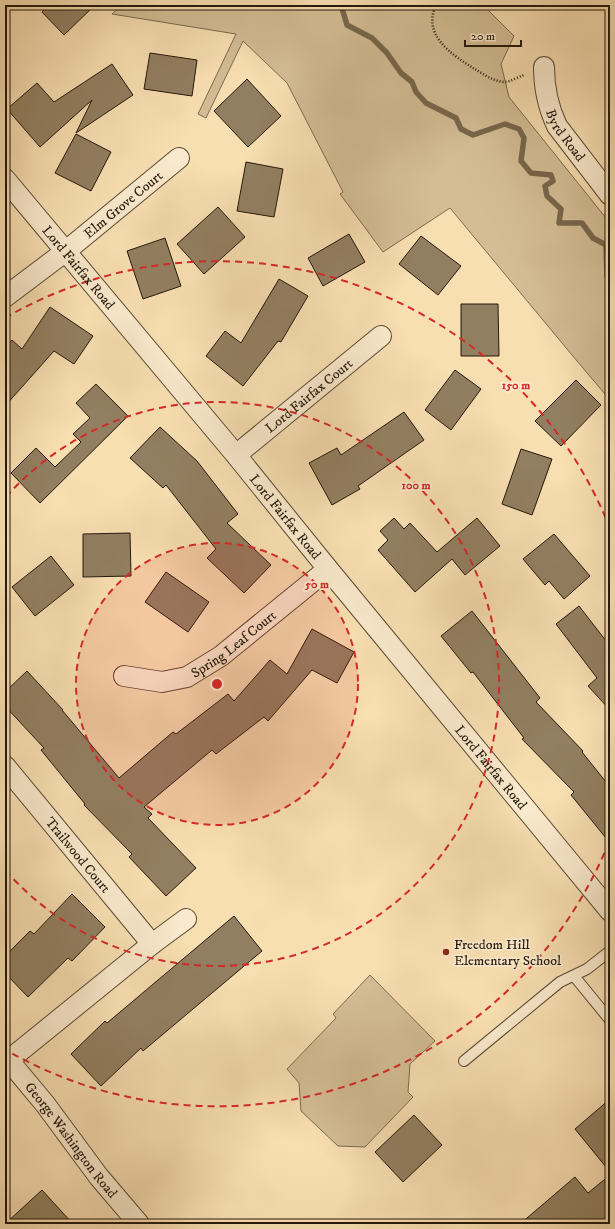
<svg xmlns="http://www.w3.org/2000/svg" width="615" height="1229" viewBox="0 0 615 1229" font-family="'IM FELL DW Pica',serif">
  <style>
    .green { fill: #d4bd95; stroke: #7c6a4f }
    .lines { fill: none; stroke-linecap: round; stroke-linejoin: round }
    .stream { stroke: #78674c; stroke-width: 5.5 }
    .building { fill: #927f61; stroke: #241809 }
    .service-casing { stroke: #594a33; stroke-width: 12 }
    .minor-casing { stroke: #594a33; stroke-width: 22 }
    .path { stroke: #241809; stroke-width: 2.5; stroke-dasharray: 1 2; stroke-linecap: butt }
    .service { stroke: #faeacd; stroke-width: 10 }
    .minor { stroke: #faeacd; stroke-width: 20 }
    .ring { fill: none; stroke: #d62828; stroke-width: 2; stroke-dasharray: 7 5 }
    .poi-dot { fill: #8f2418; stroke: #faeacd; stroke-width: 1.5 }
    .labels { text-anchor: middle; stroke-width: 3.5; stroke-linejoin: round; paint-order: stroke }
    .street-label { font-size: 14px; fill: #241809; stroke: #faeacd }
    .poi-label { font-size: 14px; fill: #241809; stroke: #faeacd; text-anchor: start }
    .centre { fill: #d62828; stroke: #faeacd; stroke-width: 2 }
    .ring-label { font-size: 12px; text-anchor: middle; font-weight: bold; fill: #d62828; stroke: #faeacd; stroke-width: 3.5; stroke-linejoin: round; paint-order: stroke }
  </style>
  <rect width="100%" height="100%" fill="#f8dfb2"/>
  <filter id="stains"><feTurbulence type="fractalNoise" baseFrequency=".005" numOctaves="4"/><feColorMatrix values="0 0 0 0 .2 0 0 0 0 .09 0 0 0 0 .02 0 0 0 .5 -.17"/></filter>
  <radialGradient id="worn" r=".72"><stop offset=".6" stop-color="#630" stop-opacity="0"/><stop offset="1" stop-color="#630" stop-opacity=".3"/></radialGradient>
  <path class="green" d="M 122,5 L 483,5 L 514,36 L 501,64 L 509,97 L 610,223 L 610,400 L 572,355 L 450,208 L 383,252 L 340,194 L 343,192 L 287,83 L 243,41 L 206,118 L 198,114 L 236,34 L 112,14 Z
    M 370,975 L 435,1041 L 410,1064 L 408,1092 L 413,1097 L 365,1147 L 338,1146 L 301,1111 L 299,1083 L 287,1069 L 336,1018 L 333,1014 Z"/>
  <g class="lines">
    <path class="stream" d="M 341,5 L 347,25 L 372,38 L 387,53 L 401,73 L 412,82 L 416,92 L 426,103 L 456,118 L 461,129 L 473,135 L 505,124 L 519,129 L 524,138 L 521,161 L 531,173 L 551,175 L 553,181 L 545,186 L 547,196 L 561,209 L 559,223 L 582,223 L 593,238 L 606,245 L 607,276 L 610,278"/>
  </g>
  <path class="building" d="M 49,5 L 95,5 L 64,35 L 42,12 Z
    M 150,53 L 197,60 L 192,96 L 144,89 Z
    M 112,64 L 133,95 L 76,133 L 92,100 L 40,147 L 7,109 L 37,83 L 54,102 Z
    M 247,79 L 281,116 L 248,147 L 214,111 Z
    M 76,134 L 111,152 L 91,191 L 55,173 Z
    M 246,162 L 283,169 L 274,217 L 237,211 Z
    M 218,207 L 245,237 L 204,274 L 177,244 Z
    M 349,234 L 365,262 L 323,286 L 308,258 Z
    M 421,236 L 461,266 L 438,295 L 399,264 Z
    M 165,238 L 181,286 L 143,299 L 127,251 Z
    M 279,279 L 308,296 L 281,342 L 278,341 L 243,386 L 206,356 L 225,331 L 241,343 Z
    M 461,304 L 498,304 L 499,356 L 461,356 Z
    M 50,307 L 93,336 L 74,364 L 54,351 L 5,406 L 5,348 L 12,340 L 22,349 Z
    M 455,370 L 481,389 L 451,430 L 425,410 Z
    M 576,380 L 601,405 L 561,446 L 535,421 Z
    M 96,384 L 128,416 L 40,503 L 11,473 L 36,448 L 55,467 L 81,442 L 73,434 L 90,418 L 76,403 Z
    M 404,412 L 424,440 L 358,486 L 360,489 L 332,505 L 309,463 L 337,448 L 341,455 Z
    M 160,427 L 197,461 L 238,514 L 227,523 L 271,565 L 244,593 L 207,558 L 216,549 L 166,485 L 163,488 L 130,458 Z
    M 521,449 L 552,459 L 532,515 L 502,504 Z
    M 394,518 L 404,529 L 410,523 L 437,552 L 477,518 L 500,546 L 465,575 L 452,559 L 415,592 L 378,550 L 388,540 L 380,531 Z
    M 130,533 L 131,576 L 83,577 L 83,534 Z
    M 554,534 L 590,576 L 564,599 L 549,581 L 545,585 L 523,559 Z
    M 51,556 L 74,585 L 35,616 L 12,587 Z
    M 166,572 L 209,602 L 188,632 L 145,602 Z
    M 579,606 L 610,646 L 610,710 L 588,686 L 597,678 L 556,624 Z
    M 472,611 L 540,698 L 536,702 L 583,751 L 582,752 L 610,787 L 610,843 L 571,795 L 574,792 L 522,739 L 524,738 L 473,672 L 471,673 L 441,636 Z
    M 312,629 L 354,652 L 337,683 L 312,670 L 268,721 L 264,717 L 216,754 L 212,750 L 144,807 L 152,814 L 148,818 L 196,868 L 166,896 L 129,857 L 132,854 L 84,805 L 85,804 L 41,750 L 44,748 L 5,706 L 5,692 L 27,671 L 63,710 L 62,710 L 119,778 L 173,732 L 176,734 L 228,694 L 234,701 L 270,660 L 287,674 Z
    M 72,894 L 105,927 L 72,961 L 68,958 L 28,997 L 5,973 L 5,956 L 30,931 L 34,934 Z
    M 234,916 L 262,951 L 143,1051 L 141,1048 L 101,1086 L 71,1054 L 105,1021 L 107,1023 Z
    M 610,1099 L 610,1172 L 575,1129 Z
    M 414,1115 L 442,1145 L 403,1182 L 375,1152 Z
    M 610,1175 L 610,1224 L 520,1224 L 575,1177 L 588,1193 Z
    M 42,1190 L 73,1224 L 5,1224 Z"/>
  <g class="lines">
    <defs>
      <path id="service" d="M 574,976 L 610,1020
        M 464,1061 L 560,982 L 587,969 L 610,951"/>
      <g id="minor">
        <path id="s1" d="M 544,67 C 544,88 548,107 557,126 L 610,195"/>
        <path id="s2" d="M 5,179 L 236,455 L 328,569 L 610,911"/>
        <path id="s3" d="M 5,297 L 66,251 L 179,158"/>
        <path id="s4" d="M 236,455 L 381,336"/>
        <path id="s5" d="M 124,676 L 162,682 L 187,677 L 221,656 L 328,569"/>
        <path id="s6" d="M 5,766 L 152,944"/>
        <path id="s7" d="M 5,1056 L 45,1104 L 99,1177 L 139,1224"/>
        <path d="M 9,1060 L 152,944 L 186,919"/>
      </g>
    </defs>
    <use href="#service" class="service-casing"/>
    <use href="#minor" class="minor-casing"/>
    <path class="path" d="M 436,5 C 422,35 451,54 473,68 C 482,73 492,81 504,82 C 510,82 518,77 524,75"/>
    <use href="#service" class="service"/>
    <use href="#minor" class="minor"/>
  </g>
  <circle cx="217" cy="684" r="141" fill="#d62828" fill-opacity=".12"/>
  <g class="ring">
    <circle cx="217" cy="684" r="141"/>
    <path d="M6 497A282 282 0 1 1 6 871"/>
    <path d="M609 842A423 423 0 0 1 6 1050M5 318A423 423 0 0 1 609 526"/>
  </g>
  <circle class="poi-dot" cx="446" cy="952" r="4"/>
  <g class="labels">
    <g class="street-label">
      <text dy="5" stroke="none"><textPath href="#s1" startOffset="73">Byrd Road</textPath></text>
      <text dy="5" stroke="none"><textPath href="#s3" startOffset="150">Elm Grove Court</textPath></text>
      <text dy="5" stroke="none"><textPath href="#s2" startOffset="115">Lord Fairfax Road</textPath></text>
      <text dy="5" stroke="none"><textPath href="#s4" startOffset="94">Lord Fairfax Court</textPath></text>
      <text dy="5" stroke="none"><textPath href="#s2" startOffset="439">Lord Fairfax Road</textPath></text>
      <text dy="5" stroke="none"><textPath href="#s5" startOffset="121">Spring Leaf Court</textPath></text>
      <text dy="5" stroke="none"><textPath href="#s2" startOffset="763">Lord Fairfax Road</textPath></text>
      <text dy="5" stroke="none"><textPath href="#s6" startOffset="115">Trailwood Court</textPath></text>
      <text dy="5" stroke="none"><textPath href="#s7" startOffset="107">George Washington Road</textPath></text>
    </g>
    <g class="poi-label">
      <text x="454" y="949">Freedom Hill<tspan x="454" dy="16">Elementary School</tspan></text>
    </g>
  </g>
  <circle cx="217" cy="684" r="6" class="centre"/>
  <g class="ring-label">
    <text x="516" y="389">150 m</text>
    <text x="416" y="489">100 m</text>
    <text x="317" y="588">50 m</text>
  </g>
  <rect width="615" height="1229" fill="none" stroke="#f8dfb2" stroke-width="20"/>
  <rect x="6" y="6" width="603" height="1217" fill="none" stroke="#241809" stroke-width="2"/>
  <rect x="10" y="10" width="595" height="1209" fill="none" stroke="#241809"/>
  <path d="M465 40v6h56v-6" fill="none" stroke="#241809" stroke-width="2"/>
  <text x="471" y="40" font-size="12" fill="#241809" stroke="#faeacd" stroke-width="3" paint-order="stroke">20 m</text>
  <rect width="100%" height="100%" filter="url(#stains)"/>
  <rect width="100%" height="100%" fill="url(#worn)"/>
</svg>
